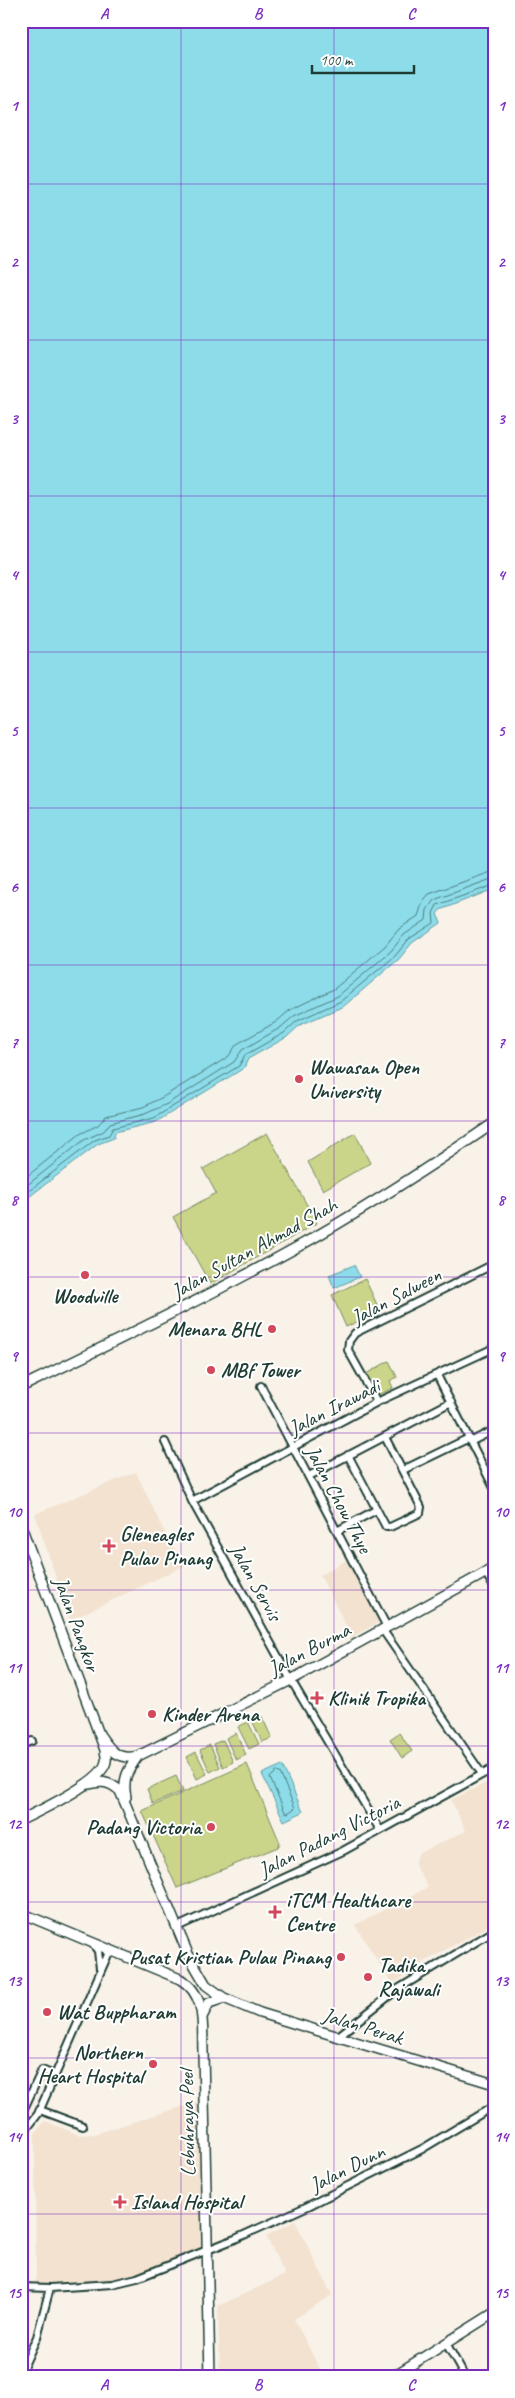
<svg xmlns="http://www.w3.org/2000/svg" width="515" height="2398" viewBox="0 0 515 2398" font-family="Caveat,sans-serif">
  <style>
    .built { fill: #f2e2cf }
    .green { fill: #cbd589; stroke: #75895e }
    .water { fill: #8ddcea; stroke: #619ca1 }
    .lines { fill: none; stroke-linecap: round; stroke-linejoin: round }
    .shore { stroke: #4b7d7d; stroke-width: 1 }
    .minor-casing { stroke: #1f3d34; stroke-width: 10 }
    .secondary-casing { stroke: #1f3d34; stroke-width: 12 }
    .minor { stroke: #fff; stroke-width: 6 }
    .secondary { stroke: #fff; stroke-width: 9 }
    .grid { fill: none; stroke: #7b2cbf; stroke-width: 1; stroke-opacity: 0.55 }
    .poi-dot { fill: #d1495b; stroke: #fff; stroke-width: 2 }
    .labels { text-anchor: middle; stroke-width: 4; stroke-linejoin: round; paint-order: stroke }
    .poi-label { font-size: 21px; font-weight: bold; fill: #1f3d34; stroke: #fff; text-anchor: start }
    .street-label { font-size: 21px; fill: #1f3d34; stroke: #fff }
    .neatline { fill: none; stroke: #7b2cbf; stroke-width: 2 }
    .grid-label { font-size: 16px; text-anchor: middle; font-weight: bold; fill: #7b2cbf }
  </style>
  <rect width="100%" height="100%" fill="#f9f2e9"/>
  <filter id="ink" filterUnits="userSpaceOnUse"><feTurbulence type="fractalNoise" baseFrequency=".02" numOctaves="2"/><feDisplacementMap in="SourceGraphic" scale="10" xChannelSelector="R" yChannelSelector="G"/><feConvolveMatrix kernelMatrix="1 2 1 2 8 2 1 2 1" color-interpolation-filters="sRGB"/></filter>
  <g filter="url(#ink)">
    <path class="built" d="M 136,1472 L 162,1527 L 184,1566 L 70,1620 L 35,1514 Z
      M 347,1560 L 379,1622 L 352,1637 L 320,1575 Z
      M 494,1779 L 494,1923 L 429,1959 L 392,1984 L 355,1925 L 428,1887 L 414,1863 L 419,1853 L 466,1831 L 451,1800 Z
      M 200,2101 L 206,2248 L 120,2281 L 36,2285 L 35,2133 L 45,2121 L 79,2135 L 95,2134 Z
      M 295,2221 L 332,2295 L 294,2319 L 324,2377 L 220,2377 L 218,2306 L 285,2275 L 266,2236 Z"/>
    <path class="green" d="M 267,1133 L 317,1223 L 210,1284 L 173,1217 L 216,1193 L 203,1169 Z
      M 355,1133 L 370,1163 L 323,1190 L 308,1162 Z
      M 365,1279 L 380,1311 L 346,1327 L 332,1295 Z
      M 389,1361 L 397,1377 L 390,1381 L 393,1388 L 378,1395 L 366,1374 Z
      M 261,1715 L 272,1738 L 262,1742 L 252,1720 Z
      M 248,1722 L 259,1744 L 249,1749 L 238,1727 Z
      M 236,1733 L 246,1755 L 236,1760 L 226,1738 Z
      M 399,1733 L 412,1751 L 402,1758 L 390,1739 Z
      M 223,1740 L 233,1762 L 223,1767 L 213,1744 Z
      M 210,1745 L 220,1767 L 210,1772 L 200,1750 Z
      M 196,1752 L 207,1774 L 197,1779 L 187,1757 Z
      M 247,1764 L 280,1843 L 278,1847 L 177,1888 L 142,1811 Z
      M 176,1776 L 183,1791 L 153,1804 L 147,1789 Z"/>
    <path class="water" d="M 21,21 L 494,21 L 494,889 L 440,910 L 437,914 L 441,923 L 412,943 L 399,959 L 344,1006 L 300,1025 L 287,1037 L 248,1059 L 244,1068 L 156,1122 L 115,1132 L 114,1138 L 98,1144 L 21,1203 Z
      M 354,1265 L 360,1277 L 334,1288 L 329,1275 Z
      M 282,1765 L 303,1812 L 284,1821 L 262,1774 Z"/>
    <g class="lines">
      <path class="shore" d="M 21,1181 L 80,1134 L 98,1125 L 106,1116 L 143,1107 L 163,1097 L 228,1057 L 237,1044 L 276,1022 L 290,1010 L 334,989 L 385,946 L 399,929 L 418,916 L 423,901 L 429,894 L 494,871
        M 21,1190 L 84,1140 L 104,1131 L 110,1123 L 145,1114 L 167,1104 L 234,1062 L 242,1050 L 280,1028 L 294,1016 L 338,996 L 391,951 L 404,935 L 426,920 L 427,910 L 434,900 L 494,878
        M 21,1197 L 95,1140 L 109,1135 L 113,1128 L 154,1118 L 239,1066 L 245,1055 L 284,1033 L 297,1021 L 341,1001 L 395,956 L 409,939 L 434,923 L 433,913 L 437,905 L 494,885
        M 277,1772 L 280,1773 L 295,1808 L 288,1813 L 285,1812 L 270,1778 Z"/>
      <defs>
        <path id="minor" d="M 437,1375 L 494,1488
          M 261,1386 L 387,1627
          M 377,1402 L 348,1350 L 349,1341 L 355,1333 L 494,1264
          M 165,1442 L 192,1501 L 291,1680 L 380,1830
          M 470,1442 L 494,1430
          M 348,1455 L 386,1527 L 390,1527 L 420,1513 L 421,1507 L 385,1437
          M 403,1470 L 469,1438
          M 309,1476 L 451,1402
          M 192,1501 L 377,1402 L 494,1348
          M 337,1531 L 376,1510
          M 485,1572 L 494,1587
          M 382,1629 L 482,1774
          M 21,1745 L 32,1741
          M 177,1927 L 343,1851 L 494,1768
          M 93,1944 L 98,1951 L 100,1969
          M 337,2037 L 398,1989 L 494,1931
          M 40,2110 L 83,2126
          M 21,2115 L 42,2070 L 54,2075
          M 21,2136 L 38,2114 L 110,1950
          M 21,2287 L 50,2288 L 112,2284 L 137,2278 L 235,2239 L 308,2206 L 422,2149 L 494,2106
          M 446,2343 L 465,2377
          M 21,2372 L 37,2337 L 50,2288"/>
        <path id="secondary" d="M 21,1387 C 112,1343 203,1299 292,1250 C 361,1212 428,1168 494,1123
          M 21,1526 L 105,1750 C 105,1753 107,1758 106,1761 C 104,1781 39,1811 21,1820
          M 99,1734 C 110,1750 117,1761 138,1756 L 291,1680 L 494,1568
          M 85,1785 C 100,1781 108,1780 120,1791 L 188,1954 L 206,1985 L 224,1998 L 260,2013 L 494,2084
          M 126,1797 C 122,1779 128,1770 138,1756
          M 21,1913 L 180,1979 C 207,1995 202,2025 203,2052 L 210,2377
          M 202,2017 L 209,2003 L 224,1998
          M 392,2377 L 494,2313"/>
      </defs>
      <use href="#minor" class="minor-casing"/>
      <use href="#secondary" class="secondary-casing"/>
      <use href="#minor" class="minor"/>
      <use href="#secondary" class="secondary"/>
    </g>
  </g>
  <path class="grid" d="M 181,21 L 181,2377M 334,21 L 334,2377M 21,184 L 494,184M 21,340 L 494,340M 21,496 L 494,496M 21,652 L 494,652M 21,808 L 494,808M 21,965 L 494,965M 21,1121 L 494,1121M 21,1277 L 494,1277M 21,1433 L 494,1433M 21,1590 L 494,1590M 21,1746 L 494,1746M 21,1902 L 494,1902M 21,2058 L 494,2058M 21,2214 L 494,2214"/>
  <g class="poi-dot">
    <circle cx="299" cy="1079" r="5"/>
    <circle cx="85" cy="1275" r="5"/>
    <circle cx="272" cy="1329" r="5"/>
    <circle cx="211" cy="1370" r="5"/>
    <path d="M106.5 1538.5h5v5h5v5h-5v5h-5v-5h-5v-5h5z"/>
    <path d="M314.5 1690.5h5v5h5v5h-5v5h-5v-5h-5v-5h5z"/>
    <circle cx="152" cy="1714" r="5"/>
    <circle cx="211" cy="1827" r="5"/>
    <path d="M272.5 1904.5h5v5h5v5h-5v5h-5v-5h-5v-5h5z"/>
    <circle cx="341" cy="1957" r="5"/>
    <circle cx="368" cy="1977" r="5"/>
    <circle cx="47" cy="2012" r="5"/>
    <circle cx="153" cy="2064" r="5"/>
    <path d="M117.5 2194.5h5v5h5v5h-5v5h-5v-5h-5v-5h5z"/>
  </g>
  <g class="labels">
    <g class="poi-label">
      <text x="309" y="1074">Wawasan Open<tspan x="309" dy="24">University</tspan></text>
      <text x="85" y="1303" text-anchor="middle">Woodville</text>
      <text x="262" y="1336" text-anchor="end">Menara BHL</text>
      <text x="221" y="1377">MBf Tower</text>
      <text x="120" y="1541">Gleneagles<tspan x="120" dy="24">Pulau Pinang</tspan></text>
      <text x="328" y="1705">Klinik Tropika</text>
      <text x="162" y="1721">Kinder Arena</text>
      <text x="201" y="1834" text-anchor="end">Padang Victoria</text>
      <text x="286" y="1907">iTCM Healthcare<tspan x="286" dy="24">Centre</tspan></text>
      <text x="331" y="1964" text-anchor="end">Pusat Kristian Pulau Pinang</text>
      <text x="378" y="1972">Tadika<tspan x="378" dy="24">Rajawali</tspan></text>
      <text x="57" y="2019">Wat Buppharam</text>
      <text x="143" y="2059" text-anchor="end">Northern<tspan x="143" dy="24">Heart Hospital</tspan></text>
      <text x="131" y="2209">Island Hospital</text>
    </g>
    <g class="street-label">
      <text transform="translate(254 1248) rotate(-29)" y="7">Jalan Sultan Ahmad Shah</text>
      <text transform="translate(396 1296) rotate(-28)" y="7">Jalan Salween</text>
      <text transform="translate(334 1407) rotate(-27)" y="7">Jalan Irawadi</text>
      <text transform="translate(339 1499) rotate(62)" y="7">Jalan Chow Thye</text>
      <text transform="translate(256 1582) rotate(61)" y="7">Jalan Servis</text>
      <text transform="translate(77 1624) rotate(70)" y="7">Jalan Pangkor</text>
      <text transform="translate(309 1649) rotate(-28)" y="7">Jalan Burma</text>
      <text transform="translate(329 1836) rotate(-27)" y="7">Jalan Padang Victoria</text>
      <text transform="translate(363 2026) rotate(17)" y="7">Jalan Perak</text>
      <text transform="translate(187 2123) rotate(-91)" y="7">Lebuhraya Peel</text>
      <text transform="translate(347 2168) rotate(-27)" y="7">Jalan Dunn</text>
    </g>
  </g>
  <rect width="515" height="2398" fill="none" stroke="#fff" stroke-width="55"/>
  <path d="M312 65v8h102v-8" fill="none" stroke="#1f3d34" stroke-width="2.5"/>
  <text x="320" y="65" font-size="15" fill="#1f3d34" stroke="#ffffff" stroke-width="4" paint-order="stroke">100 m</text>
  <rect x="28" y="28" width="460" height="2342" class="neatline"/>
  <g class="grid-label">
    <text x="104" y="19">A</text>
    <text x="258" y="19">B</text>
    <text x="411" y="19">C</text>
    <text x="14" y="111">1</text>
    <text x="501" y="111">1</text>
    <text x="14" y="267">2</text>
    <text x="501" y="267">2</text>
    <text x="14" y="424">3</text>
    <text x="501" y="424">3</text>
    <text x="14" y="580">4</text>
    <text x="501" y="580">4</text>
    <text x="14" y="736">5</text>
    <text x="501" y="736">5</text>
    <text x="14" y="892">6</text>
    <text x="501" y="892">6</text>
    <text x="14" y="1048">7</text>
    <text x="501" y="1048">7</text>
    <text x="14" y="1205">8</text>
    <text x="501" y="1205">8</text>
    <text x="14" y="1361">9</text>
    <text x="501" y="1361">9</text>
    <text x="14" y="1517">10</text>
    <text x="501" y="1517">10</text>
    <text x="14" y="1673">11</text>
    <text x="501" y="1673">11</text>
    <text x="14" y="1829">12</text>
    <text x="501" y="1829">12</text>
    <text x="14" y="1986">13</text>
    <text x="501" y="1986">13</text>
    <text x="14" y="2142">14</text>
    <text x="501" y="2142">14</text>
    <text x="14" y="2298">15</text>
    <text x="501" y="2298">15</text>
    <text x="104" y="2390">A</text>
    <text x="258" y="2390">B</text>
    <text x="411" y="2390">C</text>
  </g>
</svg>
